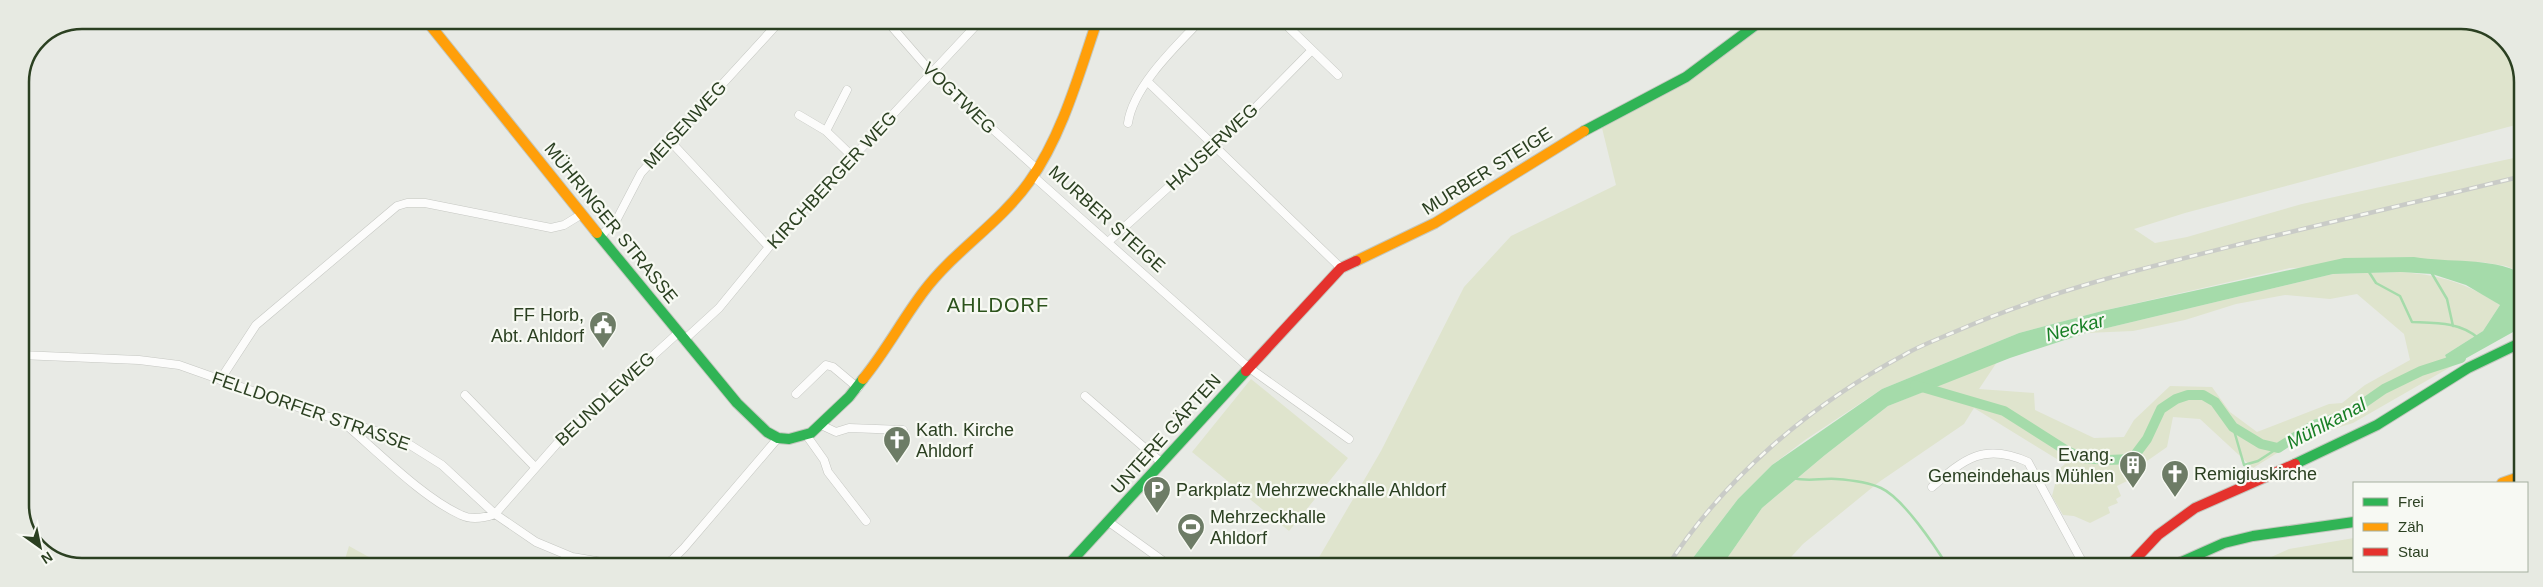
<svg xmlns="http://www.w3.org/2000/svg" width="2543" height="587" viewBox="0 0 2543 587" font-family="Arial,sans-serif">
  <style>
    .green { fill: #dfe4cd }
    .water { fill: #a5dbaa }
    .lines { fill: none; stroke-linecap: round; stroke-linejoin: round }
    .stream { stroke: #a5dbaa; stroke-width: 2.5 }
    .canal { stroke: #a5dbaa; stroke-width: 10 }
    .street-casing { stroke: #c5c7c2; stroke-width: 9 }
    .fast-casing { stroke: #c3c7be; stroke-width: 12 }
    .slow-casing { stroke: #c3c7be; stroke-width: 12 }
    .jam-casing { stroke: #c3c7be; stroke-width: 12 }
    .street { stroke: #fcfcfb; stroke-width: 8 }
    .fast { stroke: #30b455; stroke-width: 10 }
    .slow { stroke: #ff9f0a; stroke-width: 10 }
    .jam { stroke: #e5322d; stroke-width: 10 }
    .rail-casing { stroke: #c9cbc7; stroke-width: 4.5 }
    .rail { stroke: #f7f9f3; stroke-width: 2.5; stroke-dasharray: 8; stroke-linecap: butt }
    .labels { text-anchor: middle; stroke-width: 4.5; stroke-linejoin: round; paint-order: stroke }
    .street-label { font-size: 18px; fill: #2b4021; stroke: #f7f9f3 }
    .poi-label { font-size: 18px; fill: #2b4021; stroke: #f7f9f3; text-anchor: start }
    .water-label { font-size: 19px; font-style: italic; fill: #187f25; stroke: #f7f9f3 }
    .quarter-label { font-size: 20px; letter-spacing: 1px; fill: #2c531c; stroke: #f7f9f3 }
    .rim { fill: none; stroke: #2b4021; stroke-width: 2.5 }
  </style>
  <rect width="100%" height="100%" fill="#e8eae5"/>
  <path class="green" d="M 1765,21 L 2474,21 L 2507,41 L 2523,77 L 2523,123 L 2185,213 L 2134,229 L 2155,243 L 2187,237 L 2302,204 L 2523,156 L 2522,273 L 2506,266 L 2481,262 L 2290,268 L 2102,311 L 2019,333 L 1882,389 L 1805,440 L 1772,465 L 1738,499 L 1686,567 L 1314,566 L 1381,451 L 1464,287 L 1511,236 L 1616,185 L 1602,128 L 1721,56 Z
    M 2401,272 C 2440,275 2467,283 2500,305 L 2483,331 L 2445,355 L 2448,362 L 2454,365 L 2353,423 L 2298,440 L 2253,468 L 2200,419 L 2173,417 L 2167,447 L 2137,468 L 2141,474 L 2117,486 L 2121,496 L 2116,499 L 2118,503 L 2108,507 L 2110,513 L 2090,523 L 2074,516 L 2063,515 L 2052,496 L 2059,469 L 2065,464 L 1974,408 L 1964,424 L 1879,482 L 1803,544 L 1782,567 L 1721,567 L 1762,508 L 1825,455 L 1888,406 L 1997,362 L 1979,389 L 2034,393 L 2035,410 L 2094,438 L 2124,437 L 2134,420 L 2170,386 L 2212,387 L 2230,412 L 2257,432 L 2329,404 L 2342,403 L 2365,385 L 2410,360 L 2404,334 L 2357,294 L 2330,299 L 2285,295 L 2236,304 L 2185,320 L 2133,331 L 2086,333 L 2333,274 Z
    M 1251,379 L 1348,458 L 1289,531 L 1192,452 Z
    M 2354,538 L 2354,567 L 2249,567 L 2289,549 Z
    M 349,546 L 385,566 L 343,566 Z"/>
  <path class="water" d="M 2414,257 C 2450,263 2488,257 2522,273 L 2522,327 L 2454,365 L 2448,362 L 2445,355 L 2483,331 L 2500,305 L 2466,285 L 2432,274 L 2401,272 L 2333,274 L 2086,333 L 2010,358 L 1888,406 L 1825,455 L 1762,508 L 1721,567 L 1686,567 L 1738,499 L 1772,465 L 1882,389 L 2019,333 L 2102,311 L 2344,258 Z"/>
  <g class="lines">
    <path class="stream" d="M 2369,272 L 2376,283 L 2400,296 L 2412,322 C 2436,323 2460,322 2478,338
      M 2431,272 L 2447,299 L 2453,326
      M 2233,427 L 2244,465 L 2258,461 L 2278,448
      M 1793,478 C 1808,482 1821,478 1836,479 C 1850,480 1868,482 1881,488 C 1903,498 1935,546 1948,567"/>
    <path class="canal" d="M 1915,385 L 2004,411 L 2067,451 L 2083,458 L 2108,460 L 2132,459 L 2147,439 L 2161,409 L 2176,399 L 2188,395 L 2203,395 L 2215,402 L 2233,427 L 2261,444 L 2278,448 L 2314,425 L 2348,414 L 2384,389 L 2421,371 L 2461,358"/>
    <defs>
      <path id="street" d="M 886,20 L 939,81 L 1037,169
        M 1282,21 L 1338,75
        M 1148,82 L 1341,268
        M 799,115 L 826,131 L 853,157
        M 1128,123 C 1133,87 1175,47 1200,21
        M 826,131 L 847,90
        M 670,141 L 769,247
        M 1033,176 L 1248,367 L 1349,439
        M 600,237 L 617,219 L 641,173 L 781,20
        M 1108,242 L 1248,115 L 1312,50
        M 684,340 L 719,308 L 769,247 L 981,20
        M 20,355 L 139,360 L 179,365 L 306,410 L 399,438 L 442,465 L 495,514 L 536,542 L 572,557 L 626,566
        M 220,380 L 256,325 L 397,206 L 407,203 L 425,203 L 551,228 L 564,225 L 582,214
        M 796,394 L 826,365 L 833,367 L 858,388
        M 465,395 L 535,467
        M 1085,396 L 1162,463
        M 345,424 C 377,451 423,498 461,515 C 471,520 484,518 495,514 L 561,439 L 678,333
        M 821,425 L 836,432 L 849,428 L 903,430
        M 807,436 L 824,460 L 828,472 L 866,521
        M 1932,487 C 1964,459 1984,442 2028,462 L 2085,567
        M 1109,522 L 1170,566
        M 659,566 L 672,560 L 684,548 L 778,438"/>
      <path id="fast" d="M 1584,131 L 1686,77 L 1761,21
        M 597,233 L 737,403 L 767,432 L 778,438 L 789,439 L 811,433 L 849,397 L 863,379
        M 2295,464 L 2377,425 L 2468,368 L 2522,342
        M 1067,566 L 1246,371
        M 2170,567 L 2224,543 L 2253,536 L 2354,522"/>
      <path id="slow" d="M 426,20 L 597,233
        M 1356,261 L 1435,223 L 1584,131
        M 863,379 C 886,351 902,320 924,291 C 954,251 999,224 1029,182 C 1062,136 1079,74 1097,21
        M 2502,483 L 2522,476"/>
      <path id="jam" d="M 1246,371 L 1341,268 L 1356,261
        M 2128,567 L 2158,535 L 2195,508 L 2295,464"/>
    </defs>
    <use href="#street" class="street-casing"/>
    <use href="#fast" class="fast-casing"/>
    <use href="#slow" class="slow-casing"/>
    <use href="#jam" class="jam-casing"/>
    <use href="#street" class="street"/>
    <use href="#fast" class="fast"/>
    <use href="#slow" class="slow"/>
    <use href="#jam" class="jam"/>
    <defs>
      <path id="rail" d="M 1667,567 C 1725,477 1810,405 1904,355 C 1919,346 1936,340 1952,333 C 2047,291 2148,267 2249,242 C 2340,220 2431,198 2523,176"/>
    </defs>
    <use href="#rail" class="rail-casing"/>
    <use href="#rail" class="rail"/>
  </g>
  <defs>
    <symbol id="civic-pin" viewBox="-11 -11 22 30"><path d="M0 17L-7.5 6A9.5 9.5 0 1 1 7.5 6Z" fill="#6d7c66" stroke="#f7f9f3"/><path d="M-.6-6.5H3V-4.5H.6V-3L4-1V1h2V6H-6V1h2V-1L-.6-3ZM-1.2 2.5V6h2.4V2.5Z" fill="#fff"/></symbol>
    <symbol id="church-pin" viewBox="-11 -11 22 30"><path d="M0 17L-7.5 6A9.5 9.5 0 1 1 7.5 6Z" fill="#6d7c66" stroke="#f7f9f3"/><path d="M-1.2-6h2.4v3.5h3.3v2.4h-3.3V6h-2.4V-.1h-3.3v-2.4h3.3Z" fill="#fff"/></symbol>
    <symbol id="building-pin" viewBox="-11 -11 22 30"><path d="M0 17L-7.5 6A9.5 9.5 0 1 1 7.5 6Z" fill="#6d7c66" stroke="#f7f9f3"/><path d="M-4-6H4V6H1V3H-1V6H-4ZM-2.5-4.3h1.7v1.8h-1.7ZM.8-4.3h1.7v1.8H.8ZM-2.5-1h1.7V.8h-1.7ZM.8-1h1.7V.8H.8Z" fill="#fff"/></symbol>
    <symbol id="parking-pin" viewBox="-11 -11 22 30"><path d="M0 17L-7.5 6A9.5 9.5 0 1 1 7.5 6Z" fill="#6d7c66" stroke="#f7f9f3"/><path d="M-3.5-5.5H1a3.5 3.5 0 0 1 0 7H-1V5.5H-3.5ZM-1-3.4V-.6H.8a1.4 1.4 0 0 0 0-2.8Z" fill="#fff"/></symbol>
    <symbol id="stadium-pin" viewBox="-11 -11 22 30"><path d="M0 17L-7.5 6A9.5 9.5 0 1 1 7.5 6Z" fill="#6d7c66" stroke="#f7f9f3"/><path d="M0-5a6.5 5 0 1 0 0 10a6.5 5 0 1 0 0-10ZM-3.5-1.8h7v3.6h-7Z" fill="#fff"/></symbol>
  </defs>
  <g fill-rule="evenodd">
    <use href="#civic-pin" x="587" y="309" width="32" height="43"/>
    <use href="#church-pin" x="881" y="424" width="32" height="43"/>
    <use href="#building-pin" x="2117" y="449" width="32" height="43"/>
    <use href="#church-pin" x="2159" y="458" width="32" height="43"/>
    <use href="#parking-pin" x="1141" y="474" width="32" height="43"/>
    <use href="#stadium-pin" x="1175" y="511" width="32" height="43"/>
  </g>
  <g class="labels">
    <g class="street-label">
      <text transform="translate(959 98) rotate(44)" y="6">VOGTWEG</text>
      <text transform="translate(685 125) rotate(-47)" y="6">MEISENWEG</text>
      <text transform="translate(1212 147) rotate(-43)" y="6">HAUSERWEG</text>
      <text transform="translate(1487 171) rotate(-32)" y="6">MURBER STEIGE</text>
      <text transform="translate(832 180) rotate(-47)" y="6">KIRCHBERGER WEG</text>
      <text transform="translate(1107 219) rotate(42)" y="6">MURBER STEIGE</text>
      <text transform="translate(611 223) rotate(51)" y="6">MÜHRINGER STRASSE</text>
      <text transform="translate(605 399) rotate(-43)" y="6">BEUNDLEWEG</text>
      <text transform="translate(311 411) rotate(19)" y="6">FELLDORFER STRASSE</text>
      <text transform="translate(1166 434) rotate(-48)" y="6">UNTERE GÄRTEN</text>
    </g>
    <g class="poi-label">
      <text x="584" y="321" text-anchor="end">FF Horb,<tspan x="584" dy="21">Abt. Ahldorf</tspan></text>
      <text x="916" y="436">Kath. Kirche<tspan x="916" dy="21">Ahldorf</tspan></text>
      <text x="2114" y="461" text-anchor="end">Evang.<tspan x="2114" dy="21">Gemeindehaus Mühlen</tspan></text>
      <text x="2194" y="480">Remigiuskirche</text>
      <text x="1176" y="496">Parkplatz Mehrzweckhalle Ahldorf</text>
      <text x="1210" y="523">Mehrzeckhalle<tspan x="1210" dy="21">Ahldorf</tspan></text>
    </g>
    <g class="water-label">
      <text transform="translate(2075 327) rotate(-15)" y="7">Neckar</text>
      <text transform="translate(2326 423) rotate(-28)" y="7">Mühlkanal</text>
    </g>
    <g class="quarter-label">
      <text x="998" y="312">AHLDORF</text>
    </g>
  </g>
  <path d="M0 0H2543V587H0ZM82 29H2461A53 53 0 0 1 2514 82V505A53 53 0 0 1 2461 558H82A53 53 0 0 1 29 505V82A53 53 0 0 1 82 29Z" fill="#e7eae2" fill-rule="evenodd"/>
  <path class="rim" d="M82 29H2461A53 53 0 0 1 2514 82V505A53 53 0 0 1 2461 558H82A53 53 0 0 1 29 505V82A53 53 0 0 1 82 29Z"/>
  <rect x="2353" y="482" width="175" height="90" fill="#f7f9f3" stroke="#a5af9f"/>
  <rect x="2363" y="498" width="25" height="8" fill="#30b455" stroke="#a5af9f"/>
  <text x="2398" y="507" font-size="15" fill="#2b4021">Frei</text>
  <rect x="2363" y="523" width="25" height="8" fill="#ff9f0a" stroke="#a5af9f"/>
  <text x="2398" y="532" font-size="15" fill="#2b4021">Zäh</text>
  <rect x="2363" y="548" width="25" height="8" fill="#e5322d" stroke="#a5af9f"/>
  <text x="2398" y="557" font-size="15" fill="#2b4021">Stau</text>
  <g transform="translate(40 547) rotate(147)" stroke="#f7f9f3" stroke-width="4" paint-order="stroke">
  <path d="M0-4L9 19L0 12L-9 19Z" fill="#2b4021"/>
  <text y="-8" font-size="14" font-weight="bold" text-anchor="middle" fill="#2b4021">N</text>
  </g>
</svg>
